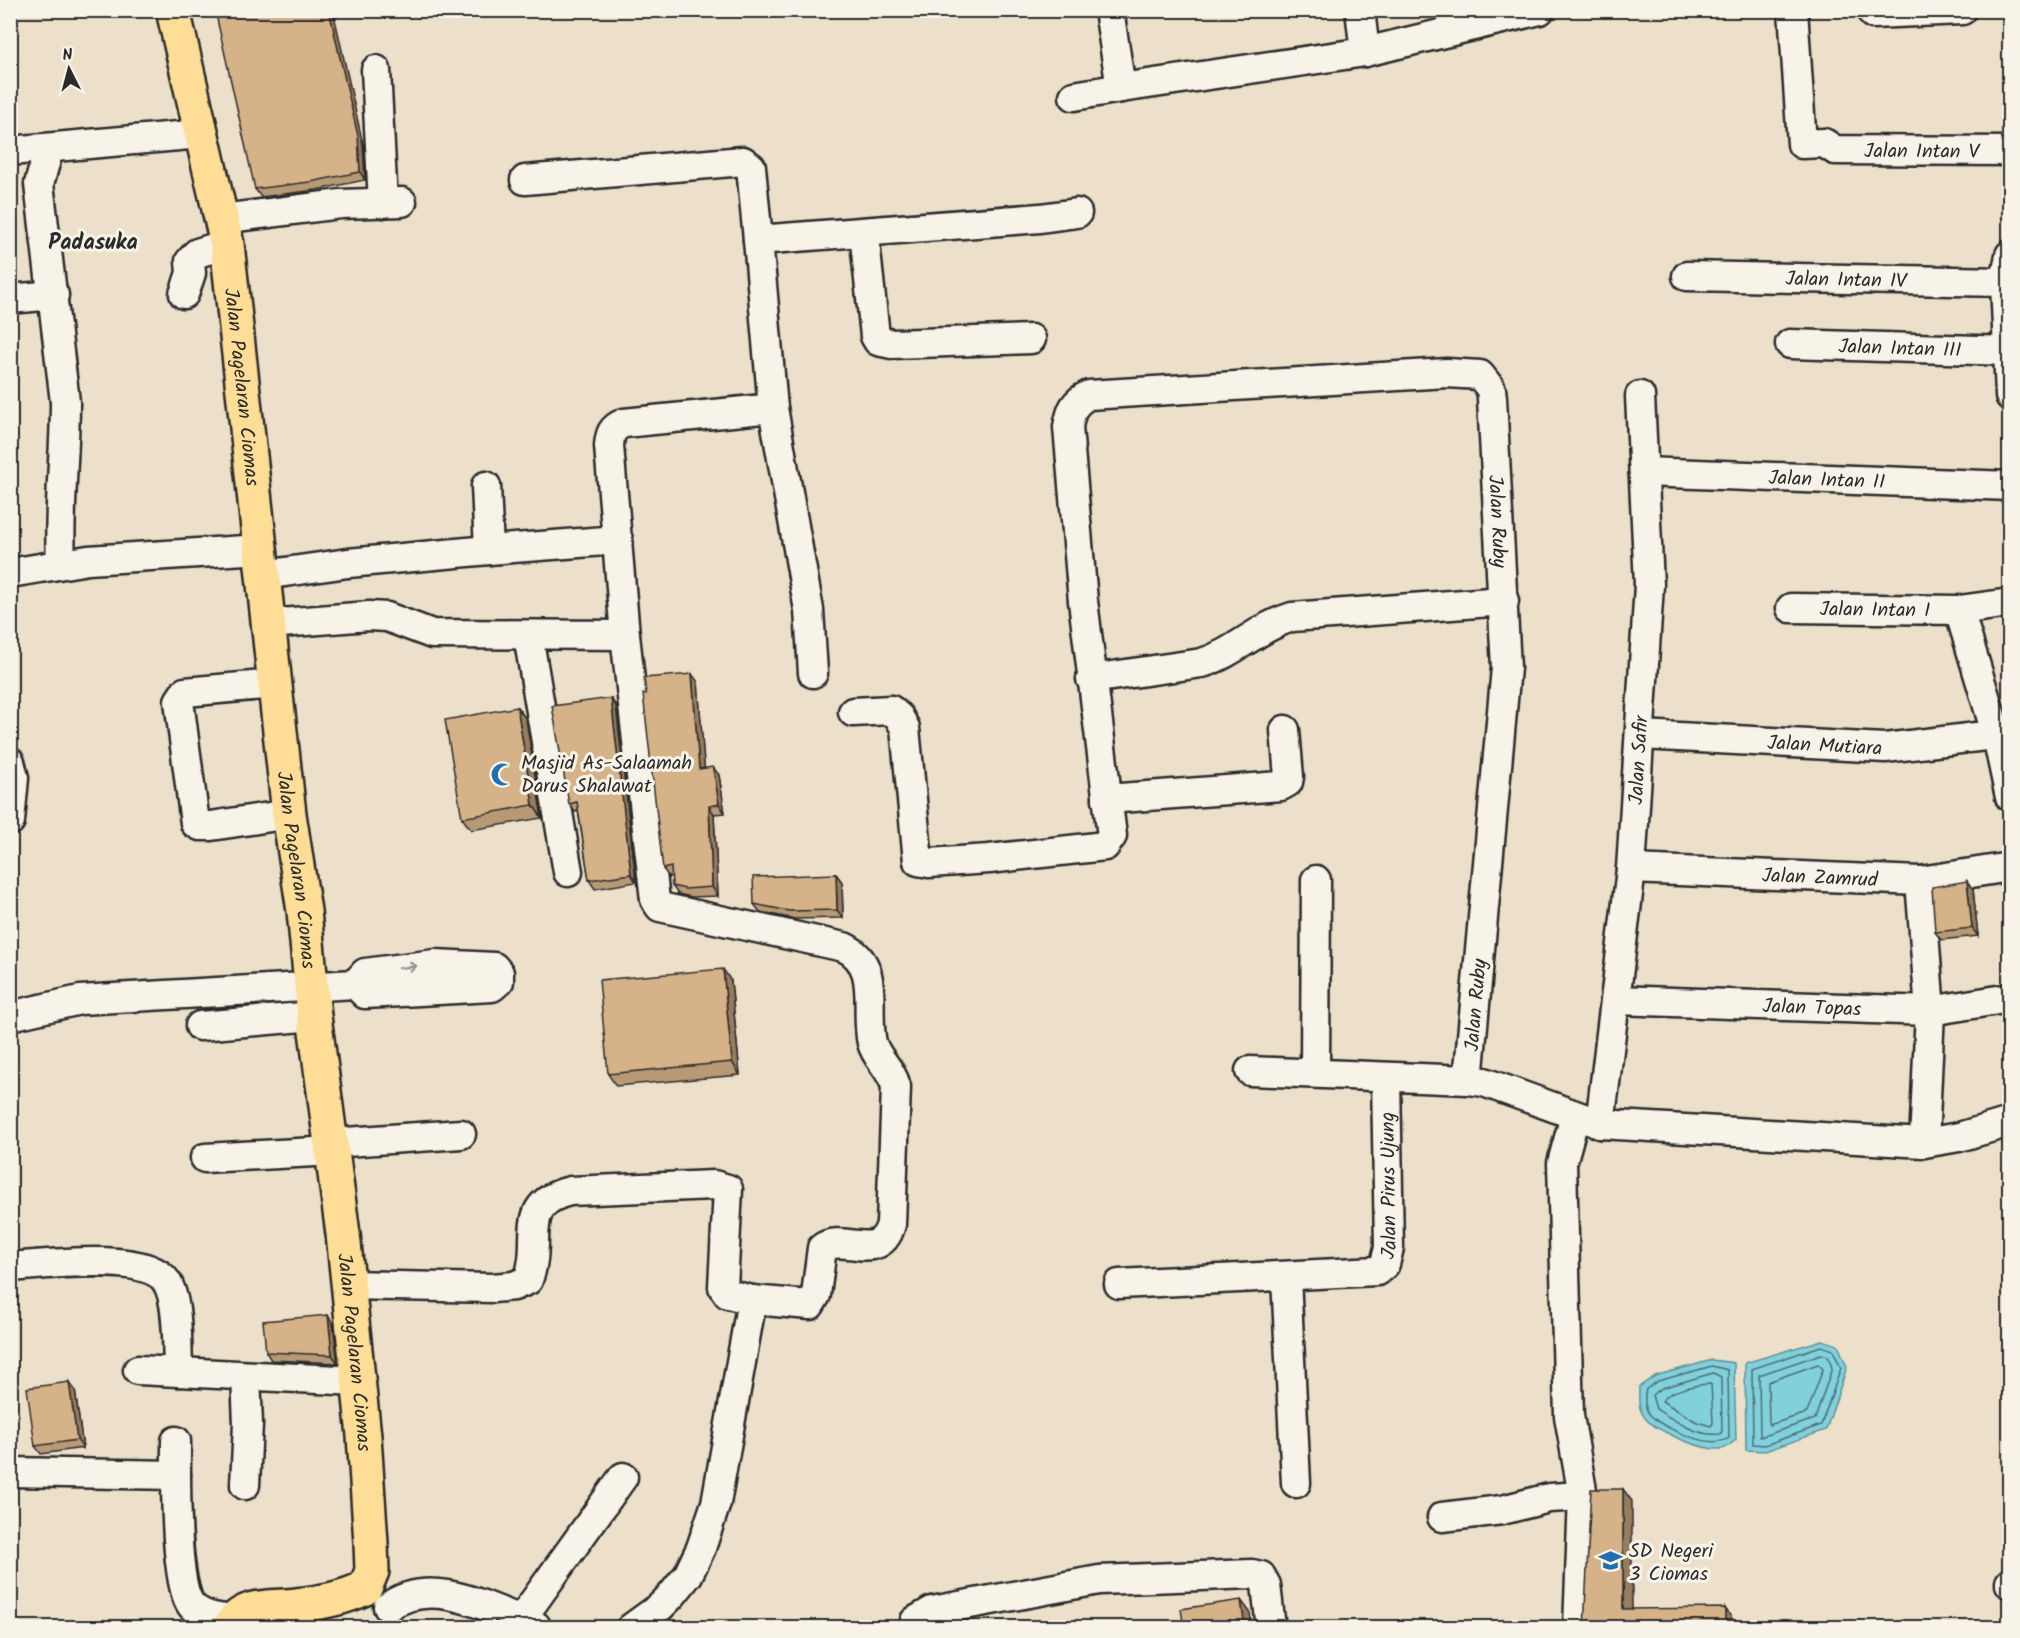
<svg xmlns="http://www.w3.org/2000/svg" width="2020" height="1638" viewBox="0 0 2020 1638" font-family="Kalam,sans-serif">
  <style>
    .water { fill: #81d1dd; stroke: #5f8f96; stroke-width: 1.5 }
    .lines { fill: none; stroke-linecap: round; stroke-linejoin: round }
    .shore { stroke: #4d6d72; stroke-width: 1.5 }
    .minor-casing { stroke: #2b2b2b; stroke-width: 33 }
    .major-casing { stroke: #2b2b2b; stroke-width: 38 }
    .minor { stroke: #f7f3e8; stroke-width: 28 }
    .major { stroke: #fedd96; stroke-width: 33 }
    .wall { fill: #b89975; stroke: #2b2b2b; stroke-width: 1.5 }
    .shaded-wall { fill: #967d5f; stroke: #2b2b2b; stroke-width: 1.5 }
    .building { fill: #d6b288; stroke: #2b2b2b; stroke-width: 1.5 }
    .oneway { stroke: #918f8a }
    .labels { text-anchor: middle; stroke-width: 6; stroke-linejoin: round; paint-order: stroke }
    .street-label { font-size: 20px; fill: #2b2b2b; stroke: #f7f3e8 }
    .poi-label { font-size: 20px; fill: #2b2b2b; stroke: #f7f3e8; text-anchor: start }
    .quarter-label { font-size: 22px; font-weight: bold; fill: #2b2b2b; stroke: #f7f3e8 }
  </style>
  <rect width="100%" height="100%" fill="#ede0cb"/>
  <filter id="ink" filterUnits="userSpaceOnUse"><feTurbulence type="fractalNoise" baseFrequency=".0167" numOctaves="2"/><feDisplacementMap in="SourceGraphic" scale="12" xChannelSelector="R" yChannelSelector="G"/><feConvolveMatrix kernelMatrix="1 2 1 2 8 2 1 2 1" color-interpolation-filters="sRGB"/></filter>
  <g filter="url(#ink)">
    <path class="water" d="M 1822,1340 L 1838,1345 L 1847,1367 L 1826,1430 L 1765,1451 L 1746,1450 L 1745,1363 Z
      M 1712,1360 L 1734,1363 L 1736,1440 C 1733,1442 1728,1447 1725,1448 C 1708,1454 1656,1431 1646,1419 C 1637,1409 1639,1399 1639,1387 L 1655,1376 Z"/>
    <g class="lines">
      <path class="shore" d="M 1821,1346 L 1833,1350 L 1841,1368 L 1821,1425 L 1765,1445 L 1753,1444 L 1752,1369 Z
        M 1821,1354 L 1828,1356 L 1832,1368 L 1815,1419 L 1760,1437 L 1759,1375 Z
        M 1818,1364 L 1823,1369 L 1807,1413 L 1769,1425 L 1768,1382 Z
        M 1712,1366 L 1728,1370 L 1729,1438 C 1711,1450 1666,1429 1651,1416 C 1644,1409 1644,1398 1646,1389 L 1658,1381 Z
        M 1713,1373 L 1721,1377 L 1722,1431 L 1720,1434 C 1698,1437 1675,1421 1656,1409 L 1652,1395 L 1662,1388 Z
        M 1711,1384 L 1713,1423 L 1711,1426 L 1697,1422 L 1662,1401 C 1668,1390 1699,1384 1711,1384 Z"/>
      <defs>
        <g id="minor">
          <path d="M 1109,10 L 1121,88 L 1365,52 L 1540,10"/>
          <path d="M 1360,10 L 1365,52"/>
          <path id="s1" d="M 1793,10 L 1802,144 L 1824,143 L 1835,150 L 2010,151"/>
          <path d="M 1873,14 L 1962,10"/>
          <path d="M 376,70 L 383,203"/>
          <path d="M 1074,96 L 1121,88"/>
          <path d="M 49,149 L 39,184 L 65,402 C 65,456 58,510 61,564"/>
          <path d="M 10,151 L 201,134"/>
          <path d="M 525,180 L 743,161 L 751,167 L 758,240"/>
          <path d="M 221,219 L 341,204 L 402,202"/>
          <path d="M 864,232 L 875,336 L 878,341 L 892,344 L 1031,339"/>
          <path d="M 2010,255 L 2005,282 L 2010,396"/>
          <path id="s2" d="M 1687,276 L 2005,282"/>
          <path d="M 184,294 L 191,273 L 190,261 L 197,253 L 227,244"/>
          <path d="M 10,299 L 54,295"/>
          <path id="s3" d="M 1790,344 L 2009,351"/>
          <path id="s4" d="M 1644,472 L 2010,486"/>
          <path d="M 486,486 L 489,550 L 618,540"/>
          <path d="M 10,573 L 88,560 L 261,549"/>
          <path d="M 264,575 L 348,563 L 489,550"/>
          <path id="s5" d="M 1791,608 L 1959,610 L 2010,603"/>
          <path d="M 1959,610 L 1997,736 L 2010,797"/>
          <path d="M 268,624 L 369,616 L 387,617 L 432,634 L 625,635"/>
          <path d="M 528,635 L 568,872"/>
          <path d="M 813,673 L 809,610 L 773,408 L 758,240 L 1040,218 L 1077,213"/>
          <path d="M 1091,679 L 1202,663 C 1235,653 1258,627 1292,617 L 1504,601"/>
          <path d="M 275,684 L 185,692 L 179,701 L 195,823 L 200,826 L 211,826 L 289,814"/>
          <path id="s6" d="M 853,712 L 891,710 L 899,717 L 905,728 L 918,861 L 929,863 L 989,859 L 1105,846 L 1112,836 L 1083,601 L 1068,427 C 1071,410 1074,402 1089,395 L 1447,373 L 1480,375 L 1491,389 L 1492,398 L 1506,668 L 1468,1080 L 1484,1082 L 1600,1124 L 1924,1143 L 1959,1137 L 2010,1122"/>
          <path id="s7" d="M 1641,735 L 1885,748 L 2010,733"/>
          <path d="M 10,762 L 14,778 L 10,821"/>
          <path d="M 1107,799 L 1281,786 L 1288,782 L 1289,777 L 1285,730"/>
          <path id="s8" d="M 1631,869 L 1920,881 L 2010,867"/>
          <path d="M 1920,881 L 1930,1011 L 1924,1143"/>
          <path id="s9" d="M 1616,1000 L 1930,1011 L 2010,998"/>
          <path d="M 10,1016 L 80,1000 L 355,984 L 365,973 L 435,964 L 494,967 L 499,973 L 499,981 L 492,987 L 365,994 L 355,984"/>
          <path d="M 200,1026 L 314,1016"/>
          <path d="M 1250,1071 L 1468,1080"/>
          <path d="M 1315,1073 L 1316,880"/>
          <path d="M 1575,1116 L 1562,1163 L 1569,1416 L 1583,1496 L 1578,1628"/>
          <path id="s10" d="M 1600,1124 L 1631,869 L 1649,585 L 1640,396"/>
          <path d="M 332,1143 L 461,1134"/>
          <path d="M 205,1158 L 333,1151"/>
          <path d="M 10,1267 C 44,1265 146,1251 166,1281 C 179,1299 177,1349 178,1372"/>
          <path d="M 1286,1277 L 1296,1483"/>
          <path id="s11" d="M 1119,1284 L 1377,1271 L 1385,1264 L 1389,1248 L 1386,1077"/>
          <path d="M 347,1285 L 493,1288 L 514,1286 L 528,1280 C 544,1240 516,1204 570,1191 L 714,1185 L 728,1189 L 723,1287 L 728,1294 L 752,1300 L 716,1503 L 701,1548 L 688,1575 L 672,1595 L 660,1607 L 631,1628"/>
          <path d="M 752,1300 L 810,1305 L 816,1295 L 822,1248 C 843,1232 880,1265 891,1224 L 896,1087 C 892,1069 877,1060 872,1043 C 864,1009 882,965 844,947 L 660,907 L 655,900 L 625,635 L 609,446 C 610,433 612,428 624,423 L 773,408"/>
          <path d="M 138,1370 L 358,1381"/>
          <path d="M 176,1441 C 176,1471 174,1589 193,1607 C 203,1617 219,1618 233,1620"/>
          <path d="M 10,1472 L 176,1475"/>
          <path d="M 245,1485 L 248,1424 L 246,1376"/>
          <path d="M 1442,1517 L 1502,1510 L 1549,1498 L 1583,1496"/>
          <path d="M 2010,1583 L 2010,1584"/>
          <path d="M 297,1605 L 297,1628"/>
          <path d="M 388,1607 C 433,1574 491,1610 536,1626"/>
          <path d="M 520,1621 L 623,1477"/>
          <path d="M 915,1628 L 915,1621 L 932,1611 L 1099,1580 L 1252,1574 L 1261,1576 L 1266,1585 L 1271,1628"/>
        </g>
        <g id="major">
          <path id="s12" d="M 173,10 L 227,244 L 289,814 L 304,911 L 314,1016 L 343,1234 L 364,1436 L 371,1543 L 372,1571 L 365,1588 C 344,1598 319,1603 296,1605 C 273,1608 242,1602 229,1628"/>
        </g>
      </defs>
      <use href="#minor" class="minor-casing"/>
      <use href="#major" class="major-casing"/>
      <use href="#minor" class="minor"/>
      <use href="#major" class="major"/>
    </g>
    <path class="wall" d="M 363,144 L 365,180 L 316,190 L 261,197 L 255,189 Z
      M 698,682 L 704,768 L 719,775 L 725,813 L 714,814 L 718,896 L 691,897 L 678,894 L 672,886 L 672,876 L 669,877 L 663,869 Z
      M 616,706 L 636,882 L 595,889 L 589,880 L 578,811 L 575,812 L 569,804 Z
      M 517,707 L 526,719 L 542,818 L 471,830 L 462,818 Z
      M 836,874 L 842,882 L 843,918 L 795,919 L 760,912 L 754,904 Z
      M 1973,889 L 1978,936 L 1941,940 L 1935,932 Z
      M 731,981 L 740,1075 L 616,1086 L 608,1074 Z
      M 328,1315 L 333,1324 L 338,1363 L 271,1360 L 266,1352 Z
      M 69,1382 L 75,1390 L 83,1448 L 41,1454 L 35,1446 Z"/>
    <path class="shaded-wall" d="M 329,10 L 333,10 L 363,144 L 365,180 L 360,172 Z
      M 692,674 L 698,682 L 705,777 L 699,769 Z
      M 611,698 L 616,706 L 636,882 L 631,874 Z
      M 517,707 L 526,719 L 542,818 L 533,805 Z
      M 713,767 L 719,775 L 725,813 L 719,804 Z
      M 709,806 L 714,814 L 718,896 L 712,887 Z
      M 836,874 L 842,882 L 843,918 L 837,910 Z
      M 1967,881 L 1973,889 L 1978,936 L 1972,928 Z
      M 723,969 L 731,981 L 740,1075 L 732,1062 Z
      M 328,1315 L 333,1324 L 338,1363 L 332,1355 Z
      M 69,1382 L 75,1390 L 83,1448 L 77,1440 Z
      M 1623,1489 L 1632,1501 L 1632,1621 L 1623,1609 Z
      M 1241,1600 L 1250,1612 L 1252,1628 L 1245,1628 Z
      M 1725,1608 L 1734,1621 L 1734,1628 L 1725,1628 Z"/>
    <path class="building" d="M 215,10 L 329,10 L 358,136 L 360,172 L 310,182 L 255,189 Z
      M 692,674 L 699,769 L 713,767 L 719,804 L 709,806 L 712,887 L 685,889 L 672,886 L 671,867 L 663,869 L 643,694 L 646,694 L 644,678 Z
      M 611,698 L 631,874 L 589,880 L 577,802 L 569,804 L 552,706 Z
      M 517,707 L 533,805 L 462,818 L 445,720 Z
      M 836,874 L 837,910 L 789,911 L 754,904 L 753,877 Z
      M 1967,881 L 1972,928 L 1935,932 L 1932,887 Z
      M 723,969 L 732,1062 L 608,1074 L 599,980 Z
      M 328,1315 L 332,1355 L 266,1352 L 263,1321 Z
      M 69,1382 L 77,1440 L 35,1446 L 27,1388 Z
      M 1591,1489 L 1623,1489 L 1623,1609 L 1725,1608 L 1725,1628 L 1584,1628 Z
      M 1241,1600 L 1245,1628 L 1184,1628 L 1181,1609 Z
      M 495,1621 L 510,1628 L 493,1628 Z"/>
    <defs><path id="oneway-shaft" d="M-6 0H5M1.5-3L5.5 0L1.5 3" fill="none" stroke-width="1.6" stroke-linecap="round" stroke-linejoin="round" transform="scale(1.5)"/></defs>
    <use class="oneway" href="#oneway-shaft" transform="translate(408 967) rotate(-7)"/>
  </g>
  <defs>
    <symbol id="mosque-bare" viewBox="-9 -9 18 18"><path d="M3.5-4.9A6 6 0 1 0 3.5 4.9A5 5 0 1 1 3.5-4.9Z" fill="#1f6fb2" stroke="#f7f3e8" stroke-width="2.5" paint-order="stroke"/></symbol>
    <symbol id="school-bare" viewBox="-9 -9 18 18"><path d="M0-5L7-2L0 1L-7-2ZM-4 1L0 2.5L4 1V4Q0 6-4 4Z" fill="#1f6fb2" stroke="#f7f3e8" stroke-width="2.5" paint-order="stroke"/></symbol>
  </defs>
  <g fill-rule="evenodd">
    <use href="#mosque-bare" x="486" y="758" width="33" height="33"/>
    <use href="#school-bare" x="1594" y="1544" width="33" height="33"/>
  </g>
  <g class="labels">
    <g class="street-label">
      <text dy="7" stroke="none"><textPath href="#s1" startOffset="256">Jalan Intan V</textPath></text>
      <text dy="7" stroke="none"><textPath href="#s2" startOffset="159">Jalan Intan IV</textPath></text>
      <text dy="7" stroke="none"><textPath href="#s3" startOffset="110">Jalan Intan III</textPath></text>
      <text dy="7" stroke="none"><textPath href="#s12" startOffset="384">Jalan Pagelaran Ciomas</textPath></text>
      <text dy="7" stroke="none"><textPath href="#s4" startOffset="183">Jalan Intan II</textPath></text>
      <text dy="7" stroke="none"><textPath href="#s6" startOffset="1389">Jalan Ruby</textPath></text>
      <text dy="7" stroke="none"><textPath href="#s5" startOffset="84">Jalan Intan I</textPath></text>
      <text dy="7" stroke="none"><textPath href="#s7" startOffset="184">Jalan Mutiara</textPath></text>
      <text dy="7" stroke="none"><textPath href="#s10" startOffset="366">Jalan Safir</textPath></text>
      <text dy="7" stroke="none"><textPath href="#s12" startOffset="870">Jalan Pagelaran Ciomas</textPath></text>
      <text dy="7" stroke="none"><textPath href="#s8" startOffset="189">Jalan Zamrud</textPath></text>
      <text transform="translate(1475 1005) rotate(-85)" y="7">Jalan Ruby</text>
      <text dy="7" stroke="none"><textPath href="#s9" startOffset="196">Jalan Topas</textPath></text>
      <text dy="7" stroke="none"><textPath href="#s11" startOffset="348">Jalan Pirus Ujung</textPath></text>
      <text dy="7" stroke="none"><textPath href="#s12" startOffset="1356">Jalan Pagelaran Ciomas</textPath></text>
    </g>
    <g class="poi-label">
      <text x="521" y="769">Masjid As-Salaamah<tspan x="521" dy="23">Darus Shalawat</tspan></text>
      <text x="1629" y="1557">SD Negeri<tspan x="1629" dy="23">3 Ciomas</tspan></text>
    </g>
    <g class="quarter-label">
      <text x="93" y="249">Padasuka</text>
    </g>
  </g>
  <rect width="2020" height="1638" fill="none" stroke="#f7f3e8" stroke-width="36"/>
  <rect x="18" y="18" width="1984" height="1602" fill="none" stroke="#2b2b2b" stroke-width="2" filter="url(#ink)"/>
  <g transform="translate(69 69) rotate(354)" stroke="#f7f3e8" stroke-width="4.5" paint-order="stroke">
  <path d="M0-4.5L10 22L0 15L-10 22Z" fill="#2b2b2b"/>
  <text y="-9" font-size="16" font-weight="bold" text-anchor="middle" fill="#2b2b2b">N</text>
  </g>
</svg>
